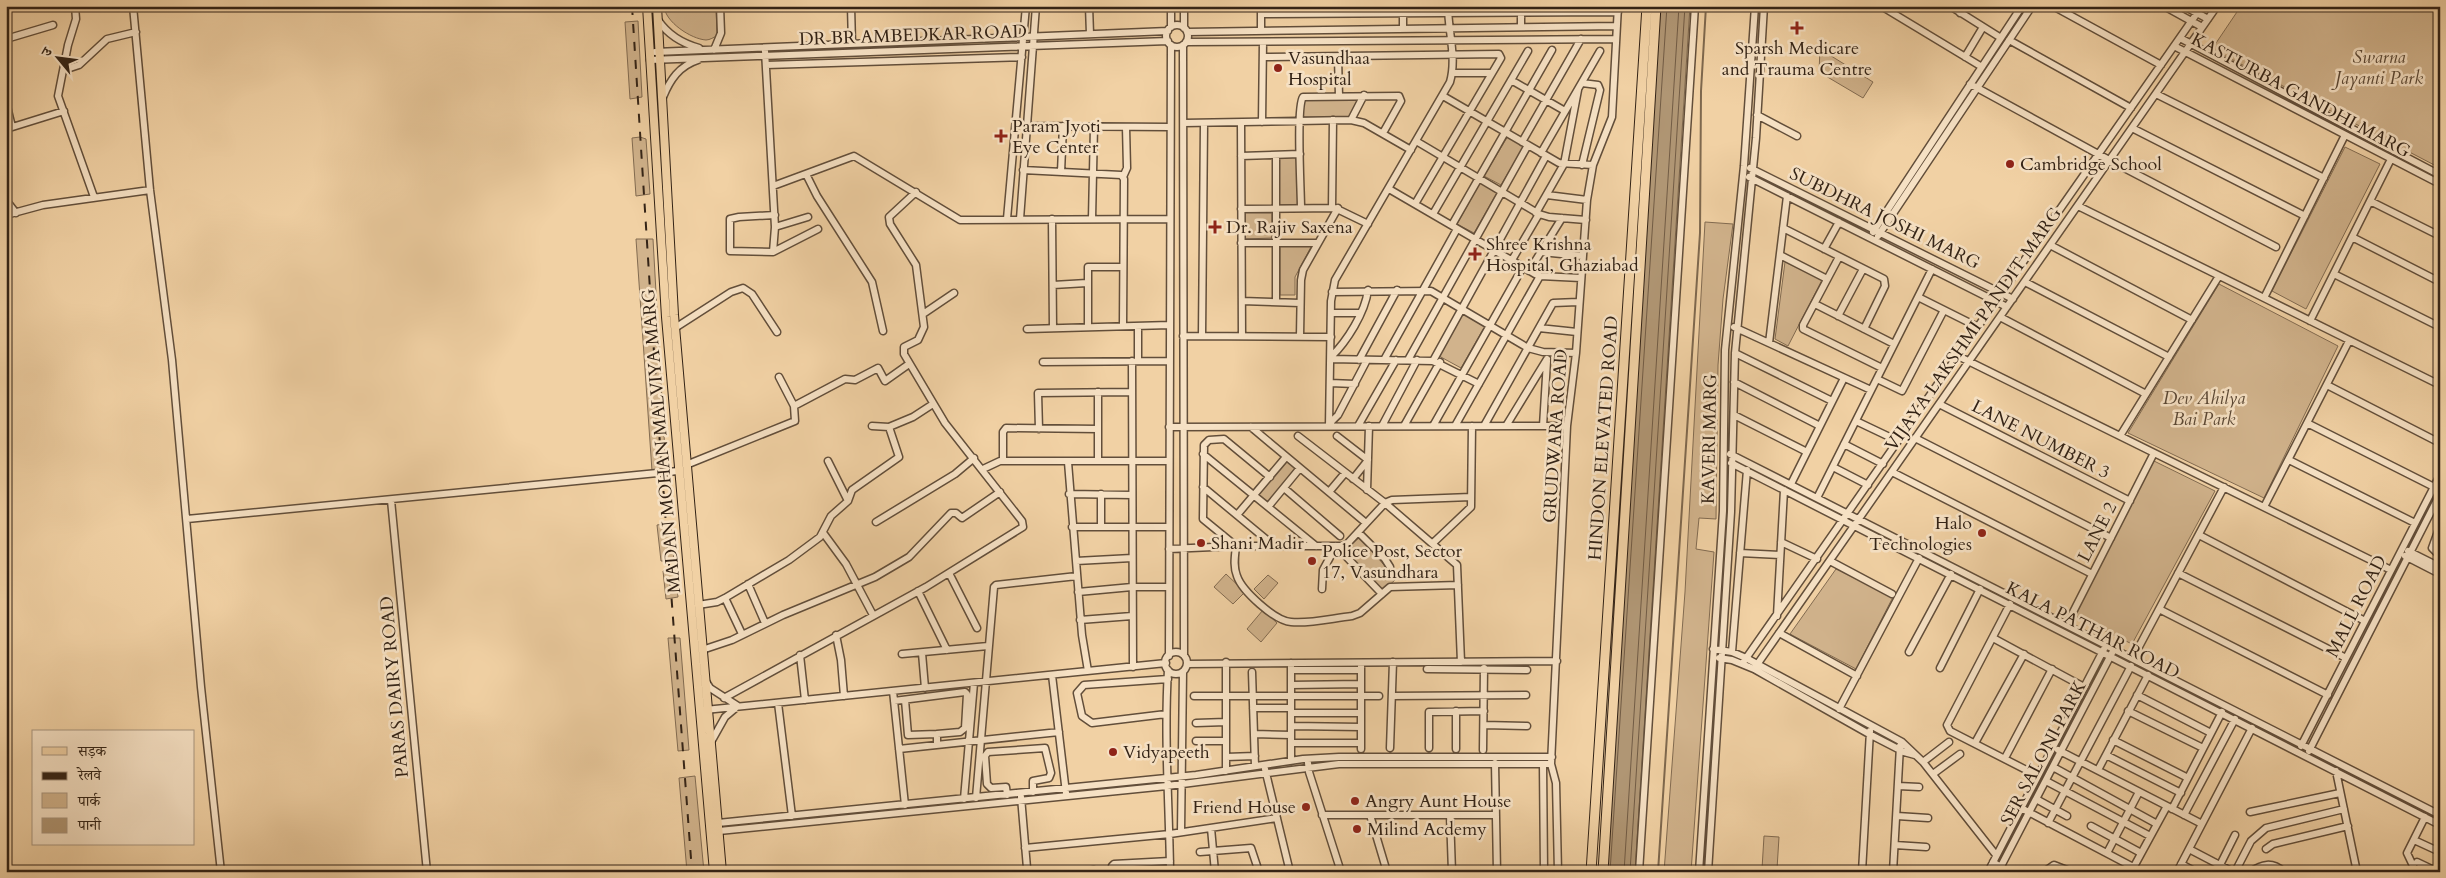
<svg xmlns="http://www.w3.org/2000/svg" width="2446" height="878" viewBox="0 0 2446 878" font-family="Cardo,'Noto Serif Devanagari',serif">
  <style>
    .green { fill: #d1b38c; stroke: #826b51 }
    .water { fill: #b09674; stroke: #7e684e }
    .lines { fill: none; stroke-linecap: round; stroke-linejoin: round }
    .shore { stroke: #725c45; stroke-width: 1 }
    .stream { stroke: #7e684e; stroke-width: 2 }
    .minor-casing { stroke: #624e3a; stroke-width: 9 }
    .major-casing { stroke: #332316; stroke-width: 10 }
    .highway-casing { stroke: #332316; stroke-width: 11 }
    .minor { stroke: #f6e1c4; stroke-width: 6 }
    .major { stroke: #f1d1a4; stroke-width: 8 }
    .highway { stroke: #f1d1a4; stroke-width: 9 }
    .rail { stroke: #332316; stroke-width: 2; stroke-dasharray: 9 9; stroke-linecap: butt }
    .poi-dot { fill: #8f2418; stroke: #f6e1c4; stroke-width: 2 }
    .labels { text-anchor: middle; stroke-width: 5; stroke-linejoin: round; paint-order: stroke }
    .street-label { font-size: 18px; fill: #332316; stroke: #f6e1c4 }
    .poi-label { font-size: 18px; fill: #332316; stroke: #f6e1c4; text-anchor: start }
    .park-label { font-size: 18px; font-style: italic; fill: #5a4734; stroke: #f6e1c4 }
  </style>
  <rect width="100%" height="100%" fill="#f1d1a4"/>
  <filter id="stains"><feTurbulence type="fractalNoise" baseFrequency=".004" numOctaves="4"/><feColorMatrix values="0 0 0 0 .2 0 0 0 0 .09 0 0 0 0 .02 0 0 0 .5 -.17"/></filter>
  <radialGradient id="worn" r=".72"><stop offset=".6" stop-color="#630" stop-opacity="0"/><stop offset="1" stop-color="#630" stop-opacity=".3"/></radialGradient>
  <path class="green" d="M 664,6 L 716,6 L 717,36 C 714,37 710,40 706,40 C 691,39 665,22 664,6 Z
    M 2241,6 L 2440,6 L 2440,168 L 2212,49 Z
    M 638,21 L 642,97 L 630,99 L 625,22 Z
    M 1820,49 L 1873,82 L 1863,98 L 1819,72 Z
    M 1359,97 L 1349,117 L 1303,117 L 1303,98 Z
    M 1508,136 L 1524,146 L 1501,185 L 1484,176 Z
    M 640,137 L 646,139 L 650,194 L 636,196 L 632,138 Z
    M 2345,147 L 2380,164 L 2306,309 L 2272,291 Z
    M 1297,157 L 1298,205 L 1278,205 L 1278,158 Z
    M 1481,181 L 1498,191 L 1474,233 L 1457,224 Z
    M 1272,211 L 1272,238 L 1245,239 L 1245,212 Z
    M 1705,222 L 1733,224 L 1723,299 L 1718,365 L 1716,519 L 1699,518 L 1696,549 L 1714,552 L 1691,872 L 1664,872 L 1685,592 Z
    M 636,239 L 653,239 L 666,470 L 652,471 Z
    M 1280,245 L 1312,245 L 1295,277 L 1295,295 L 1280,295 Z
    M 1785,262 L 1822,280 L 1788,346 L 1775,339 Z
    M 2219,284 L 2338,346 L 2264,498 L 2128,433 Z
    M 1464,312 L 1486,324 L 1461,368 L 1439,356 Z
    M 1284,460 L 1296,468 L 1269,503 L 1258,494 Z
    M 2154,461 L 2215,491 L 2132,644 L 2073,615 Z
    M 671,523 L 674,561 L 661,561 L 657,525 Z
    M 1360,537 L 1396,579 L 1382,592 L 1345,550 Z
    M 675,569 L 678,597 L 666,599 L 663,571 Z
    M 1836,569 L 1893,597 L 1856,669 L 1790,634 Z
    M 1226,574 L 1245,592 L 1233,604 L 1214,587 Z
    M 1268,575 L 1278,583 L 1264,599 L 1254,589 Z
    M 1263,610 L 1277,623 L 1261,642 L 1247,629 Z
    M 668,638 L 680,638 L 689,750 L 678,751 Z
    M 695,776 L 704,872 L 687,872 L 679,778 Z
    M 1764,836 L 1779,837 L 1777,869 L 1762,869 Z"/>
  <path class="water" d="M 1656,6 L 1690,6 L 1635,872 L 1599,872 Z"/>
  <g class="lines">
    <path class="shore" d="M 1610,872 L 1667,6
      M 1624,872 L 1679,6
      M 1630,872 L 1685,6"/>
    <path class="stream" d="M 1658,872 L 1700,233 L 1701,91 L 1706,6"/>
    <defs>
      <path id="minor" d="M 75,6 L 76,19 L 68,45 L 58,96 L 94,197
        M 133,6 L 150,190 L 172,360 L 201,687 L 221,872
        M 851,6 L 852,44
        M 1089,6 L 1090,34
        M 1171,6 L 1171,27
        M 1184,6 L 1184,28
        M 1521,6 L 1521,27
        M 1881,6 L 1982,67
        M 1950,6 L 2001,38
        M 2053,6 L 2161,65
        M 2164,6 L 2202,27
        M 2184,6 L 2208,19
        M 1960,13 L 1964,6
        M 1262,14 L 1618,12
        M 658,20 C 668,35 681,43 699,48
        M1166 36a11 11 0 1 1 22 0a11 11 0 1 1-22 0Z
        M 1403,29 L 1403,6
        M 1261,31 L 1261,6
        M 1187,32 L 1617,26
        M 2180,38 L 2440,175
        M 6,39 L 53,25
        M 2009,40 L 2131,108
        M 1186,42 L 1616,39
        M 1183,45 L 1184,655
        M 2174,46 L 2440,184
        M 714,50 L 721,33 L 720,6
        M 765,51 L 775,227 L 773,252
        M 655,52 L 1168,31
        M 1263,57 L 1499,54 L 1501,58 L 1415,204
        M 1338,57 L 1339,96
        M 1965,57 L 1983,27
        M 650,60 L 1168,41
        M 766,65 L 1022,57
        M 64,70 L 79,65 L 107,39 L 136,32
        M 1452,73 L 1492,73
        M 1511,80 L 1565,111
        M 1582,83 L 1598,85 L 1600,90 L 1582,165
        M 1970,84 L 2109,160 L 2276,247
        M 2156,94 L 2324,178
        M 1443,96 L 1559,163 L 1593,165
        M 663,97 C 670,80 679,66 698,60
        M 6,102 L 12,127
        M 1757,115 L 1797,136
        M 1351,120 L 1364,95
        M 1262,122 L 1263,42
        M 1184,123 L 1351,120 L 1364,123 L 1411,150
        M 1241,123 L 1242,336
        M 1027,126 L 1170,127
        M 2132,128 L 2305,216
        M 6,129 L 64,111
        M 1416,141 L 1539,214 L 1549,217 L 1586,220
        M 1522,142 L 1581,39
        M 1541,153 L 1600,51
        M 1241,156 L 1300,154
        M 1750,168 L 2013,299
        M 1023,170 L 1121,175 L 1124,179 L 1123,326
        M 1061,172 L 1063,126
        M 806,174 L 817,196 L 872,282 L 883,331
        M 1123,177 L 1127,168 L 1126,127
        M 1749,177 L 2007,307
        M 773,186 L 854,156 L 960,220 L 1170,219
        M 1389,189 L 1535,274 L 1540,276 L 1581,278
        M 1547,195 L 1587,200
        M 6,200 L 16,213
        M 2370,201 L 2440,236
        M 2078,206 L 2440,385
        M 1301,208 C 1301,190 1296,107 1303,97 L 1399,96 L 1401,101 L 1383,133
        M 1332,208 L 1333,120
        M 1241,209 L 1335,208 L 1368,224
        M 1536,213 L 1564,164 L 1578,90
        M 1433,214 L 1528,51
        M 6,215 L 43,205 L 150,190
        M 775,215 L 739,217 L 730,219 L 730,251 L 773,252 L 818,229
        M 1007,219 L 1026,6
        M 1020,219 L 1036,6
        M 1052,219 L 1053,328
        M 1092,219 L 1094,126
        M 1452,225 L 1552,50
        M 775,227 L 808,217
        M 1783,228 L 1884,279 L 1885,286 L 1864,329
        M 1873,232 L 2022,6
        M 1878,236 L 2032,6
        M 2352,237 L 2440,282
        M 1241,243 L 1318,243
        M 2050,245 L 2192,320
        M 1824,249 L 1839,222
        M 1541,252 L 1582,256
        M 1780,255 L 1827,279
        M 1839,257 L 1803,325 L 1803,329 L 1882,368
        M 1512,260 L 1539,214
        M 1529,271 L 1562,218
        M 2334,274 L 2440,327
        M 2025,282 L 2169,357
        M 1053,285 L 1087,283
        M 1332,292 L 1431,291 L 1528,348 L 1543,352 L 1576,353
        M 1918,297 L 1978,327
        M 2264,298 L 2345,135
        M 1242,301 L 1300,303
        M 1276,302 L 1276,155
        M 1815,304 L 1894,344
        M 1331,313 L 1359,313
        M 923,314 L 954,293
        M 1838,316 L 1863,269
        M 2000,317 L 2146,394
        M 2310,321 L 2391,159
        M 1138,326 L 1138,361
        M 1088,327 L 1088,267 L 1123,267
        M 1734,327 L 1871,390
        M 675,328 L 731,292 L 743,288 L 752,294 L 777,332
        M 1539,328 L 1577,332
        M 1027,329 L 1170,325
        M 1183,336 L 1331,337
        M 1202,336 L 1204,124
        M 1300,336 L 1301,280 L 1303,270 L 1338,208
        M 1769,343 L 1787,196
        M 1735,353 L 1832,401
        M 1958,356 L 2391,570
        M 1331,357 C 1347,341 1365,313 1368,290
        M 1331,359 L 1433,361 L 1479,384
        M 1359,360 L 1397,290
        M 1384,360 L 1457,229
        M 1408,360 L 1528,145
        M 1132,361 L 1133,667
        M 1433,361 L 1546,156
        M 1043,362 L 1170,361
        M 1877,379 L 1902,391 L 1944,310
        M 1734,382 L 1820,426
        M 1330,383 L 1355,384
        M 2327,385 L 2440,443
        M 1939,404 L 2130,501
        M 794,406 L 845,379 L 855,380 L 878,368 L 885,381 L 909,364
        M 1734,415 L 1807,452
        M 1856,421 L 1898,441
        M 2307,423 L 2434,487
        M 1329,424 L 1338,415 L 1367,360
        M 872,426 L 889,427 L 913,417 L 933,404
        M 1329,426 L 1331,301 L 1335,280 L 1450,82 C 1457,58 1448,31 1448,6
        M 1358,426 L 1396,360
        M 1382,426 L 1417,360
        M 1404,426 L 1440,362
        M 1433,426 L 1523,267
        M 1455,426 L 1540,276
        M 1484,426 L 1553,303 L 1578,302
        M 1506,426 L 1547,359
        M 1543,426 L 1547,361
        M 1169,427 L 1567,426
        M 1251,427 L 1366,523
        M 1039,429 L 1038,393 L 1132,392
        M 1298,436 L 1385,503 L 1457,565 L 1461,662
        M 1337,436 L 1368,460 L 1353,479
        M 2120,436 L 2219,276
        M 1915,438 L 2111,538
        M 1844,444 L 1883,464
        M 1203,454 L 1316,546
        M 1730,454 L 2440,815
        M 2289,460 L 2415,523
        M 828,461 L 848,501
        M 1003,461 L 1003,432 L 1006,428 L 1098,429
        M 1098,461 L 1098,392
        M 1068,462 L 1082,635 L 1088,671
        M 1731,463 L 2440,825
        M 686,465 L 795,421 L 794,406 L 779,377
        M 1833,467 L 1868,485
        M 983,469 L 1000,461 L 1169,461
        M 1892,472 L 2092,574
        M 1270,477 L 1224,439 L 1209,440 L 1204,445 L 1203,519 L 1236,546 C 1235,556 1233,566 1237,576 C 1242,591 1275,621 1291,622 C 1310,624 1333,618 1352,616 L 1360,613 L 1390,587 L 1458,585
        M 1791,484 L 1844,378
        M 1203,487 L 1273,545
        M 1284,488 L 1340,536
        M 1367,490 L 1369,426
        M 1329,492 L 1345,473
        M 1069,494 L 1132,495
        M 1817,498 L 1932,269
        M 391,500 L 427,872
        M 1268,507 L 1300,468
        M 2264,507 L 2349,341
        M 1237,515 L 1286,457
        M 187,519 L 678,471
        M 876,522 L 955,474 L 974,458
        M 2440,526 L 2432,548 L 2440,556
        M 1072,527 L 1169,527
        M 1101,527 L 1101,494
        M 1358,532 L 1385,559 L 1390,567
        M 824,534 L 846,564 L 873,615
        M 2199,535 L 2365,621
        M 1781,542 L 1817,559
        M 1433,543 L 1471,507 L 1472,426
        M 1169,549 L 1236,546 L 1342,546 L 1347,544 L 1385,503 L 1392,500 L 1471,497
        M 2408,551 L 2440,567
        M 1740,553 L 1780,555
        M 2405,556 L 2440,574
        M 1076,561 L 1132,558
        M 1830,561 L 1892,594
        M 949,573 L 977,628
        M 2178,573 L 2346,658
        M 748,584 L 765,623
        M 1322,589 L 1323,570 L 1336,546 L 1382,594
        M 918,591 L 947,650
        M 1078,592 L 1132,587 L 1169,587
        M 725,598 L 742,634
        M 2010,604 L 1947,725 L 1950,731 L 2038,776
        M 698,605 L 717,602 L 725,598 L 789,560 L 820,537 L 831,516 L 848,501 L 852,490 L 899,457 L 889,427
        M 2159,609 L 2328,695
        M 1777,616 L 1784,490
        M 1080,620 L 1132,616
        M 2067,624 L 2154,453
        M 1779,633 L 1857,676
        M 836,635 L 841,660 L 844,696
        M 1993,638 L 2084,687
        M 1713,649 L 1732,652 L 1746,658 L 1902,742 L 1923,762 L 1996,855
        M 702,650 L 732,640 L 783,615 L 875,577 L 909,557 L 951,513 L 956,513 L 962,518 L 1000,492
        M 1732,652 L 1747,470
        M 1909,652 L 1951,574
        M1165 663a11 11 0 1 1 22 0a11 11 0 1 1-22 0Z
        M 922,653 L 925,688
        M 902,654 L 988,646
        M 800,655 L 805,700
        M 1169,656 L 1171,45
        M 1719,658 L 1732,660 L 1754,669 L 1869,734 L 1904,752 L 1915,755
        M 2133,658 L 2224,487
        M 1187,664 L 1557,661
        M 1742,664 L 2202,6
        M 1940,668 L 1980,589
        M 1427,669 L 1527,670
        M 1754,669 L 2217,6
        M 1168,670 C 1164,736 1169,802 1170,869 L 1173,872
        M 1291,670 L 1361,670
        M 1252,672 L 1255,766
        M 1052,675 L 1066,793
        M 705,680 L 710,688 L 738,706 L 725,717 L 711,742
        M 1291,685 L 1361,684
        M 893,691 L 905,805
        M 2137,695 L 2211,733
        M 1194,696 L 1379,696
        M 1392,696 L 1526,695
        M 724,698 L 926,587 L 1023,527 L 1022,521 L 945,423 L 904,354 L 904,347 L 918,340 L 924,327 L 916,265 L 890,224 L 889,217 L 916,192
        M 905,700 L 908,735 L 937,734 L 937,744
        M 894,701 L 965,692 L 967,694 L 965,728 L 960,732 L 937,734
        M 778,703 L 792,816
        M 1253,708 L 1291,708
        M 1839,709 L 1919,558
        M 705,710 L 1166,663
        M 1456,711 L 1456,749
        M 2128,711 L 2203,748
        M 1291,713 L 1361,713
        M 1166,714 L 1092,723 L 1082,716 L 1077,693 L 1084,685 L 1168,679
        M 1196,723 L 1226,722
        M 1484,725 L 1527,726
        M 1291,726 L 1361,727
        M 1254,734 L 1291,735
        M 2113,740 L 2188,778
        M 1196,741 L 1226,741
        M 1291,743 L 1360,743
        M 1975,743 L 2024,654
        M 2301,746 L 2440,475
        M 1390,748 L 1393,662
        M 1429,748 L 1429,712 L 1484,711
        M 899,749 L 1059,732
        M 1361,749 L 1361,666
        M 1483,750 L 1484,668
        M 2058,750 L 2202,824
        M 2309,751 L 2440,494
        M 2106,755 L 2181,793
        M 1226,757 L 1255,756
        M 2005,758 L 2052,669
        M 1291,761 L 1291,663
        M 1923,762 L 1949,742
        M 1308,763 L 1309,772 L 1341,872
        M 1495,763 L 1497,872
        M 1543,764 L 1544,872
        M 2053,767 L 2157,824
        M 1265,769 L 1290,872
        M 2098,770 L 2148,675
        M 1226,771 L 1226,662
        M 2336,771 L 2357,872
        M 1933,774 L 1960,754
        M 2046,781 L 2150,836
        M 1898,786 L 1919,787
        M 1007,795 L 1006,787 L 991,788 L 987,784 L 985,756 L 988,752 L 1045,748 L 1051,773 L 1049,778 L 1033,781 L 1033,792
        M 1021,797 L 1027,868
        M 976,798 L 994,587 L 996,585 L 1077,576
        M 964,799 L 974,683
        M 2036,799 L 2067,816
        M 2021,808 L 2133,867
        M 2172,809 L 2222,712
        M 2250,812 L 2340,793
        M 1322,815 L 1496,815
        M 1370,815 L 1387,872
        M 1450,815 L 1452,872
        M 2184,815 L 2235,719
        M 1897,816 L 1928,818
        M 718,823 L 1196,775 L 1303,759 L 1339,757 L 1552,757
        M 2048,823 L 2131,666
        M 2091,826 L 2141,853
        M 1211,828 L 1215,872
        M 719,831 L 1167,786 L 1339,764 L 1551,764
        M 1181,832 L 1183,672
        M 2414,840 L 2440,852
        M 1895,845 L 1926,847
        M 1025,848 L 1170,834 L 1277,818
        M 2189,849 L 2233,872
        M 2266,849 L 2273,844 L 2348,826
        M 1200,852 L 1251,848 L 1259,872
        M 2107,853 L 2139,792
        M 1993,862 L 2008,872
        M 2417,862 L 2438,872
        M 2181,864 L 2196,872
        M 2220,865 L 2235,835
        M 1081,872 L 1094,870 L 1097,872
        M 1113,872 L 1112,866 L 1114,864 L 1170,861
        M 1558,872 L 1556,783 L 1551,764 L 1567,426 L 1576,353 L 1587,200 L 1593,165 L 1612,117 L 1618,6
        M 1639,872 L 1695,6
        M 1699,872 L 1723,511 L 1725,350 L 1744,166 L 1755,6
        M 1708,872 L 1731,512 L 1735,353 L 1756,138 L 1764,6
        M 1862,872 L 1870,731
        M 1893,872 L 1900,746
        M 1988,872 L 2104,649
        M 1998,872 L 2112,653
        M 2044,872 L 2054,865 L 2072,872
        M 2131,872 L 2167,806
        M 2177,872 L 2252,728
        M 2235,872 L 2251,841 L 2266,828 L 2344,809
        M 2250,872 C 2262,864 2272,861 2284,872
        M 2416,872 L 2407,853 L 2425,817"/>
      <path id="major" d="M 647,6 L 666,317 L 714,872
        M 657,6 L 674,315 L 722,872"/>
      <path id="highway" d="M 1591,872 L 1647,6
        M 1603,872 L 1656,6"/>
    </defs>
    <use href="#minor" class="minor-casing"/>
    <use href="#major" class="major-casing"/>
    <use href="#highway" class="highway-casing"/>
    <use href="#minor" class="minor"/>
    <use href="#major" class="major"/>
    <use href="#highway" class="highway"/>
    <path class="rail" d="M 632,6 L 659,431 L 692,872"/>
  </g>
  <g class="poi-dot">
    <path d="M1794.5 20.5h5v5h5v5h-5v5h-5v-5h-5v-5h5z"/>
    <circle cx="1278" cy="68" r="5"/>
    <path d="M998.5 128.5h5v5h5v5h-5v5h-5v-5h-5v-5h5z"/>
    <circle cx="2010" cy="164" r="5"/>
    <path d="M1212.5 219.5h5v5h5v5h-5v5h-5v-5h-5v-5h5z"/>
    <path d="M1472.5 246.5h5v5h5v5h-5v5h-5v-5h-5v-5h5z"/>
    <circle cx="1982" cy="533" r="5"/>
    <circle cx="1201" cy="543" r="5"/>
    <circle cx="1312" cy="561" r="5"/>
    <circle cx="1113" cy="752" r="5"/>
    <circle cx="1355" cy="801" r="5"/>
    <circle cx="1306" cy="807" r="5"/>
    <circle cx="1357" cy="829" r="5"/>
  </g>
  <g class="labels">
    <g class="street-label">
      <text transform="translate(913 35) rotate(-2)" y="6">DR BR AMBEDKAR ROAD</text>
      <text transform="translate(2301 95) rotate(28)" y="6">KASTURBA GANDHI MARG</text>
      <text transform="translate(1885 218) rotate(26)" y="6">SUBDHRA JOSHI MARG</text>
      <text transform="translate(1973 329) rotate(-55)" y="6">VIJAYA LAKSHMI PANDIT MARG</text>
      <text transform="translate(1555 436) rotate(-86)" y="6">GRUDWARA ROAD</text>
      <text transform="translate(1603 438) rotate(-86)" y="6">HINDON ELEVATED ROAD</text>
      <text transform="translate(1709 439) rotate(-89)" y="6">KAVERI MARG</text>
      <text transform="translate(2041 439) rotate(27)" y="6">LANE NUMBER 3</text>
      <text transform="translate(661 441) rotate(-95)" y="6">MADAN MOHAN MALVIYA MARG</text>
      <text transform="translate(2097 532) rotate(-63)" y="6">LANE 2</text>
      <text transform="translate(2356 606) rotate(-63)" y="6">MALL ROAD</text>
      <text transform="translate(2093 630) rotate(27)" y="6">KALA PATHAR ROAD</text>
      <text transform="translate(394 687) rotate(-95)" y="6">PARAS DAIRY ROAD</text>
      <text transform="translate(2043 753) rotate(-62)" y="6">SER SALONI PARK</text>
    </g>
    <g class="poi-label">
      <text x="1797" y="54" text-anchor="middle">Sparsh Medicare<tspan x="1797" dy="21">and Trauma Centre</tspan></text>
      <text x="1288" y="64">Vasundhaa<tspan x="1288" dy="21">Hospital</tspan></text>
      <text x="1012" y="132">Param Jyoti<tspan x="1012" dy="21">Eye Center</tspan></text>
      <text x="2020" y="170">Cambridge School</text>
      <text x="1226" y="233">Dr. Rajiv Saxena</text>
      <text x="1486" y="250">Shree Krishna<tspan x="1486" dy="21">Hospital, Ghaziabad</tspan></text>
      <text x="1972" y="529" text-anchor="end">Halo<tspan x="1972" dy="21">Technologies</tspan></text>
      <text x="1211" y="549">Shani Madir</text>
      <text x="1322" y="557">Police Post, Sector<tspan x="1322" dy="21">17, Vasundhara</tspan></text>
      <text x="1123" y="758">Vidyapeeth</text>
      <text x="1365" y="807">Angry Aunt House</text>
      <text x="1296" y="813" text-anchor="end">Friend House</text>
      <text x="1367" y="835">Milind Acdemy</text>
    </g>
    <g class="park-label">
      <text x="2379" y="63">Swarna<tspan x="2379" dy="21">Jayanti Park</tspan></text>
      <text x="2204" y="404">Dev Ahilya<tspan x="2204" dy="21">Bai Park</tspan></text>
    </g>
  </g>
  <rect width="2446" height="878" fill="none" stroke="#f1d1a4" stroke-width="25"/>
  <rect x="8" y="8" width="2431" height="863" fill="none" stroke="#332316" stroke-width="2.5"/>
  <rect x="12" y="12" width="2421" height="853" fill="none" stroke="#332316"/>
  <rect x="32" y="730" width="162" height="115" fill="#f6e1c4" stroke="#a8957e"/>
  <rect x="42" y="747" width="25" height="8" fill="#f1d1a4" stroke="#a8957e"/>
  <text x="78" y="756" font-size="15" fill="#332316">सड़क</text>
  <rect x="42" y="772" width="25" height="8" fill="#332316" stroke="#a8957e"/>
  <text x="78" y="780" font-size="15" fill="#332316">रेलवे</text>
  <rect x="42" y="793" width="25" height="15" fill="#d1b38c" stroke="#a8957e"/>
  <text x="78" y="806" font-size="15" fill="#332316">पार्क</text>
  <rect x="42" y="818" width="25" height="15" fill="#b09674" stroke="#a8957e"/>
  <text x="78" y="830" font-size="15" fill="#332316">पानी</text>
  <g transform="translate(58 58) rotate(299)" stroke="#f6e1c4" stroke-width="4" paint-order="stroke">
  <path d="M0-4L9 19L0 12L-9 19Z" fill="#332316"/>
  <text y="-8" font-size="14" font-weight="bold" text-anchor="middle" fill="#332316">उ</text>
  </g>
  <rect width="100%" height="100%" filter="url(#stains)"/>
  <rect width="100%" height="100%" fill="url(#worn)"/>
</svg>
